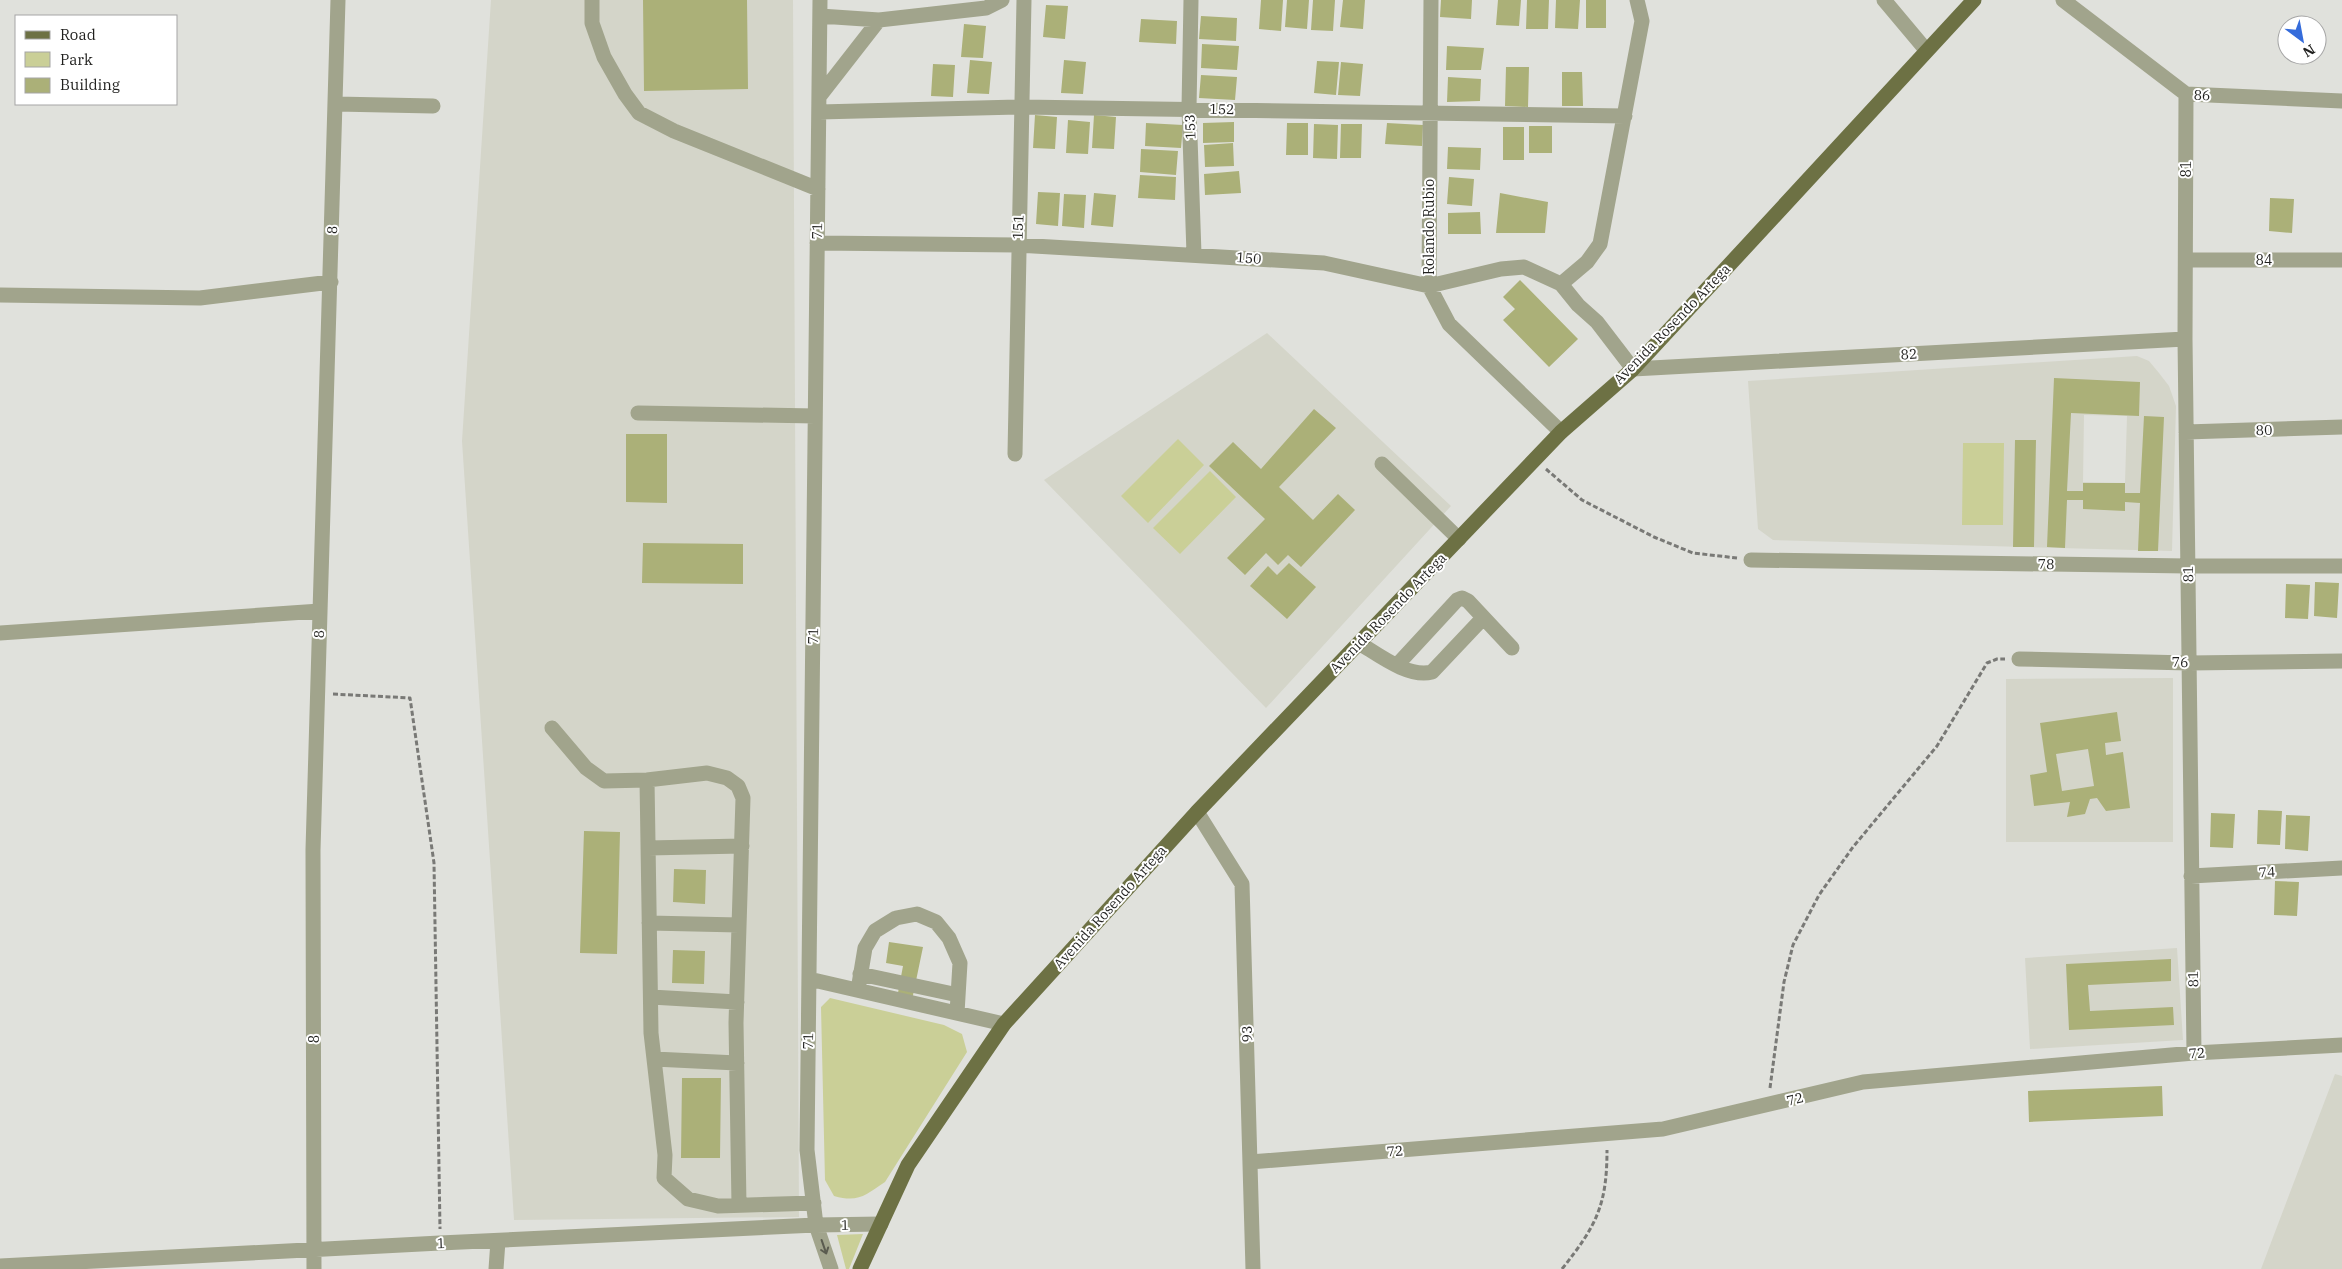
<svg xmlns="http://www.w3.org/2000/svg" width="2342" height="1269" viewBox="0 0 2342 1269" font-family="'IBM Plex Serif',serif">
  <style>
    .built { fill: #d4d5c9; fill-rule: evenodd }
    .green { fill: #cacf97 }
    .building { fill: #abb078; fill-rule: evenodd }
    .lines { fill: none; stroke-linecap: round; stroke-linejoin: round }
    .path { stroke: #797976; stroke-width: 3; stroke-dasharray: 5 2.5; stroke-linecap: butt }
    .minor { stroke: #a1a48c; stroke-width: 15 }
    .major { stroke: #6d7144; stroke-width: 15 }
    .oneway { stroke: #5a5b4f }
    .labels { text-anchor: middle; stroke-width: 4; stroke-linejoin: round; paint-order: stroke }
    .street-label { font-size: 14px; fill: #1f1f1d; stroke: #fff }
  </style>
  <rect width="100%" height="100%" fill="#e0e1dc"/>
  <path class="built" d="M 491,0 L 793,0 L 799,1217 L 514,1220 L 462,441 Z
    M 1267,333 L 1451,506 L 1266,708 L 1044,480 Z
    M 2137,356 L 2149,361 L 2159,373 L 2169,386 L 2176,406 L 2172,551 L 1773,540 L 1758,529 L 1748,381 ZM 2084,415 L 2127,416 L 2125,483 L 2083,482 Z
    M 2173,678 L 2173,842 L 2006,842 L 2006,679 Z
    M 2177,948 L 2183,1040 L 2030,1049 L 2025,958 Z
    M 2335,1074 L 2342,1076 L 2342,1269 L 2261,1269 Z"/>
  <path class="green" d="M 1178,439 L 1204,465 L 1148,523 L 1121,496 Z
    M 1963,443 L 2004,443 L 2003,525 L 1962,525 Z
    M 1210,471 L 1236,497 L 1180,554 L 1153,528 Z
    M 830,998 L 944,1025 L 962,1034 L 967,1052 L 885,1182 C 865,1195 859,1203 834,1196 L 825,1180 L 821,1007 Z
    M 863,1234 L 849,1269 L 846,1269 L 837,1235 Z"/>
  <path class="building" d="M 643,0 L 747,0 L 748,89 L 644,91 Z
    M 1261,0 L 1283,0 L 1281,31 L 1259,29 Z
    M 1287,0 L 1309,0 L 1307,29 L 1285,27 Z
    M 1313,0 L 1335,0 L 1333,31 L 1311,30 Z
    M 1343,0 L 1365,0 L 1363,29 L 1340,27 Z
    M 1441,0 L 1472,0 L 1471,19 L 1440,17 Z
    M 1498,0 L 1521,0 L 1519,26 L 1496,25 Z
    M 1527,0 L 1549,0 L 1548,29 L 1526,29 Z
    M 1556,0 L 1580,0 L 1578,29 L 1555,28 Z
    M 1586,0 L 1606,0 L 1606,28 L 1586,28 Z
    M 1046,5 L 1068,6 L 1065,39 L 1043,37 Z
    M 1201,16 L 1237,18 L 1236,41 L 1199,39 Z
    M 1141,19 L 1177,21 L 1176,44 L 1139,42 Z
    M 964,24 L 986,26 L 983,58 L 961,57 Z
    M 1202,44 L 1239,46 L 1237,70 L 1201,68 Z
    M 1447,46 L 1484,48 L 1481,70 L 1446,70 Z
    M 970,60 L 992,62 L 989,94 L 967,93 Z
    M 1064,60 L 1086,62 L 1083,94 L 1061,93 Z
    M 1317,61 L 1339,62 L 1336,95 L 1314,93 Z
    M 1341,62 L 1363,64 L 1360,96 L 1338,95 Z
    M 933,64 L 955,65 L 953,97 L 931,96 Z
    M 1506,67 L 1529,67 L 1528,107 L 1505,106 Z
    M 1562,72 L 1582,72 L 1583,106 L 1562,106 Z
    M 1201,75 L 1237,77 L 1235,100 L 1199,98 Z
    M 1448,77 L 1481,79 L 1480,101 L 1447,102 Z
    M 1035,115 L 1057,117 L 1055,149 L 1033,148 Z
    M 1094,115 L 1116,117 L 1114,149 L 1092,148 Z
    M 1068,120 L 1090,122 L 1088,154 L 1066,153 Z
    M 1234,122 L 1234,142 L 1203,143 L 1203,123 Z
    M 1146,123 L 1183,125 L 1181,148 L 1145,146 Z
    M 1287,123 L 1308,123 L 1308,155 L 1286,155 Z
    M 1387,123 L 1423,125 L 1422,146 L 1385,144 Z
    M 1314,124 L 1338,125 L 1337,159 L 1313,158 Z
    M 1341,124 L 1362,124 L 1361,158 L 1340,158 Z
    M 1529,126 L 1552,126 L 1552,153 L 1529,153 Z
    M 1503,127 L 1524,127 L 1524,160 L 1503,160 Z
    M 1233,143 L 1234,166 L 1205,167 L 1204,145 Z
    M 1448,147 L 1481,148 L 1480,170 L 1447,169 Z
    M 1141,149 L 1178,151 L 1176,175 L 1140,172 Z
    M 1239,171 L 1241,193 L 1205,195 L 1204,174 Z
    M 1140,175 L 1176,177 L 1175,200 L 1138,198 Z
    M 1449,177 L 1474,179 L 1472,206 L 1447,204 Z
    M 1038,192 L 1060,193 L 1058,226 L 1036,224 Z
    M 1094,193 L 1116,195 L 1113,227 L 1091,225 Z
    M 1500,193 L 1548,202 L 1545,233 L 1496,233 Z
    M 1064,194 L 1086,195 L 1084,228 L 1062,226 Z
    M 2270,198 L 2294,199 L 2292,233 L 2269,231 Z
    M 1480,212 L 1481,234 L 1448,234 L 1448,213 Z
    M 1520,280 L 1578,339 L 1549,367 L 1503,320 L 1515,309 L 1503,297 Z
    M 2054,378 L 2140,382 L 2139,416 L 2071,413 L 2067,491 L 2083,491 L 2083,483 L 2125,483 L 2125,493 L 2140,493 L 2144,416 L 2164,417 L 2158,551 L 2138,551 L 2140,503 L 2125,502 L 2125,511 L 2083,509 L 2083,500 L 2067,500 L 2065,548 L 2047,547 Z
    M 1314,409 L 1336,428 L 1279,487 L 1313,520 L 1338,494 L 1355,510 L 1301,567 L 1288,555 L 1278,565 L 1266,553 L 1245,575 L 1227,558 L 1265,519 L 1209,466 L 1233,442 L 1261,469 Z
    M 626,434 L 667,434 L 667,503 L 626,502 Z
    M 2015,440 L 2036,440 L 2034,547 L 2013,547 Z
    M 643,543 L 743,544 L 743,584 L 642,583 Z
    M 1289,563 L 1316,587 L 1287,619 L 1250,586 L 1268,566 L 1277,575 Z
    M 2315,582 L 2339,583 L 2337,618 L 2314,616 Z
    M 2286,584 L 2310,585 L 2308,619 L 2285,618 Z
    M 2117,712 L 2121,741 L 2105,743 L 2106,755 L 2123,752 L 2130,808 L 2106,811 L 2097,798 L 2090,799 L 2085,814 L 2067,817 L 2070,802 L 2034,806 L 2030,775 L 2047,772 L 2040,723 ZM 2088,749 L 2094,786 L 2062,791 L 2056,754 Z
    M 2258,810 L 2282,811 L 2280,845 L 2257,844 Z
    M 2211,813 L 2235,814 L 2233,848 L 2210,847 Z
    M 2286,815 L 2310,816 L 2308,851 L 2285,849 Z
    M 584,831 L 620,832 L 617,954 L 580,953 Z
    M 674,869 L 706,870 L 705,904 L 673,902 Z
    M 2275,881 L 2299,882 L 2297,916 L 2274,915 Z
    M 889,942 L 923,947 L 912,1000 L 897,998 L 903,966 L 886,963 Z
    M 673,950 L 705,951 L 704,984 L 672,983 Z
    M 2171,959 L 2171,981 L 2088,985 L 2090,1011 L 2173,1007 L 2174,1025 L 2069,1030 L 2066,964 Z
    M 682,1078 L 721,1078 L 720,1158 L 681,1158 Z
    M 2162,1086 L 2163,1116 L 2029,1122 L 2028,1091 Z"/>
  <g class="lines">
    <path class="path" d="M 1546,469 L 1582,500 L 1654,537 L 1693,553 L 1737,558
      M 333,694 L 410,698 L 434,863 L 440,1229
      M 1770,1088 L 1784,982 L 1793,945 L 1819,895 L 1853,847 L 1937,746 L 1987,663 L 1997,659 L 2005,659
      M 1562,1269 C 1596,1226 1607,1206 1607,1150"/>
    <path class="minor" d="M 592,0 L 592,23 L 604,57 L 625,94 L 639,113 L 674,131 L 818,189
      M 820,0 L 807,1150 L 816,1225 L 831,1269
      M 1191,0 L 1189,108 L 1194,254
      M 1431,0 L 1429,286 L 1449,324 L 1561,432
      M 1884,0 L 1926,50
      M 2063,0 L 2186,94 L 2342,101
      M 820,16 L 879,20 L 986,8 L 1002,0
      M 2186,94 L 2185,339 L 2194,1053
      M 819,97 L 879,20
      M 336,104 L 433,106
      M 819,112 L 1022,107 L 1625,116
      M 817,243 L 1017,245 L 1324,263 L 1429,286 L 1501,269 L 1524,267 L 1561,284 L 1578,305 L 1597,322 L 1633,369 L 2185,339
      M 2186,260 L 2342,260
      M 1561,284 L 1587,262 L 1600,244 L 1642,21 L 1637,0
      M 0,295 L 200,298 L 331,282
      M 638,413 L 815,416
      M 2186,432 L 2342,427
      M 1015,454 L 1024,0
      M 1382,464 L 1459,539
      M 1751,560 L 2188,566 L 2342,566
      M 0,633 L 320,611
      M 1359,643 C 1379,655 1408,678 1432,672 L 1483,618
      M 2019,659 L 2189,663 L 2342,661
      M 1397,665 L 1457,600 L 1462,598 L 1468,601 L 1512,648
      M 552,728 L 586,768 L 604,781 L 647,780 L 707,773 L 727,778 L 738,786 L 743,798 L 736,1023 L 739,1205
      M 647,780 L 651,1033 L 665,1155 L 664,1178 L 688,1199 L 718,1206 L 814,1203
      M 1197,812 L 1242,884 L 1253,1269
      M 648,848 L 742,846
      M 2191,876 L 2342,868
      M 649,923 L 739,925
      M 860,974 L 958,995
      M 809,979 L 1004,1024
      M 858,990 L 865,948 L 875,931 L 896,918 L 917,914 L 936,922 L 949,938 L 960,963 L 957,1013
      M 651,997 L 737,1002
      M 654,1059 L 737,1063
      M 1250,1162 L 1663,1129 L 1863,1082 L 2194,1053 L 2342,1045
      M 0,1266 L 440,1243 L 816,1225 L 881,1224
      M 314,1269 L 313,850 L 338,0
      M 496,1269 L 498,1241"/>
    <path class="major" d="M 860,1269 L 908,1165 L 1004,1024 L 1197,812 L 1561,432 L 1633,369 L 1974,0"/>
  </g>
  <defs><path id="oneway-shaft" d="M-6 0H5M1.5-3L5.5 0L1.5 3" fill="none" stroke-width="1.6" stroke-linecap="round" stroke-linejoin="round" transform="scale(1.25)"/></defs>
  <use class="oneway" href="#oneway-shaft" transform="translate(824 1247) rotate(71)"/>
  <g class="labels">
    <g class="street-label">
      <text transform="translate(2202 95) rotate(2)" y="5">86</text>
      <text transform="translate(1222 109) rotate(1)" y="5">152</text>
      <text transform="translate(1190 127) rotate(-92)" y="5">153</text>
      <text transform="translate(2186 169) rotate(-90)" y="5">81</text>
      <text transform="translate(1018 227) rotate(-88)" y="5">151</text>
      <text transform="translate(1429 227) rotate(-90)" y="5">Rolando Rubio</text>
      <text transform="translate(332 230) rotate(-89)" y="5">8</text>
      <text transform="translate(817 231) rotate(-89)" y="5">71</text>
      <text transform="translate(1249 258) rotate(4)" y="5">150</text>
      <text x="2264" y="265">84</text>
      <text transform="translate(1672 324) rotate(-46)" y="5">Avenida Rosendo Artega</text>
      <text transform="translate(1909 354) rotate(-3)" y="5">82</text>
      <text transform="translate(2264 430) rotate(-2)" y="5">80</text>
      <text transform="translate(2046 564) rotate(1)" y="5">78</text>
      <text transform="translate(2188 574) rotate(-91)" y="5">81</text>
      <text transform="translate(1388 613) rotate(-46)" y="5">Avenida Rosendo Artega</text>
      <text transform="translate(319 634) rotate(-88)" y="5">8</text>
      <text transform="translate(813 636) rotate(-89)" y="5">71</text>
      <text transform="translate(2180 662) rotate(1)" y="5">76</text>
      <text transform="translate(2267 872) rotate(-3)" y="5">74</text>
      <text transform="translate(1110 907) rotate(-48)" y="5">Avenida Rosendo Artega</text>
      <text transform="translate(2193 979) rotate(-91)" y="5">81</text>
      <text transform="translate(1247 1034) rotate(-92)" y="5">93</text>
      <text transform="translate(314 1039) rotate(-90)" y="5">8</text>
      <text transform="translate(808 1041) rotate(-89)" y="5">71</text>
      <text transform="translate(2197 1053) rotate(-4)" y="5">72</text>
      <text transform="translate(1795 1099) rotate(-14)" y="5">72</text>
      <text transform="translate(1395 1151) rotate(-4)" y="5">72</text>
      <text transform="translate(845 1225) rotate(-1)" y="5">1</text>
      <text transform="translate(441 1243) rotate(-2)" y="5">1</text>
    </g>
  </g>
  <rect x="15" y="15" width="162" height="90" fill="#ffffff" stroke="#a5a5a5"/>
  <rect x="25" y="31" width="25" height="8" fill="#6d7144" stroke="#a5a5a5"/>
  <text x="60" y="40" font-size="15" fill="#1f1f1d">Road</text>
  <rect x="25" y="52" width="25" height="15" fill="#cacf97" stroke="#a5a5a5"/>
  <text x="60" y="65" font-size="15" fill="#1f1f1d">Park</text>
  <rect x="25" y="78" width="25" height="15" fill="#abb078" stroke="#a5a5a5"/>
  <text x="60" y="90" font-size="15" fill="#1f1f1d">Building</text>
  <g transform="translate(2302 40) rotate(148)"><circle r="24" fill="#ffffff" stroke="#a5a5a5"/>
  <path d="M0-4L9 19L0 12L-9 19Z" fill="#356cdb"/>
  <text y="-8" font-size="14" font-weight="bold" text-anchor="middle" fill="#1f1f1d">N</text>
  </g>
</svg>
